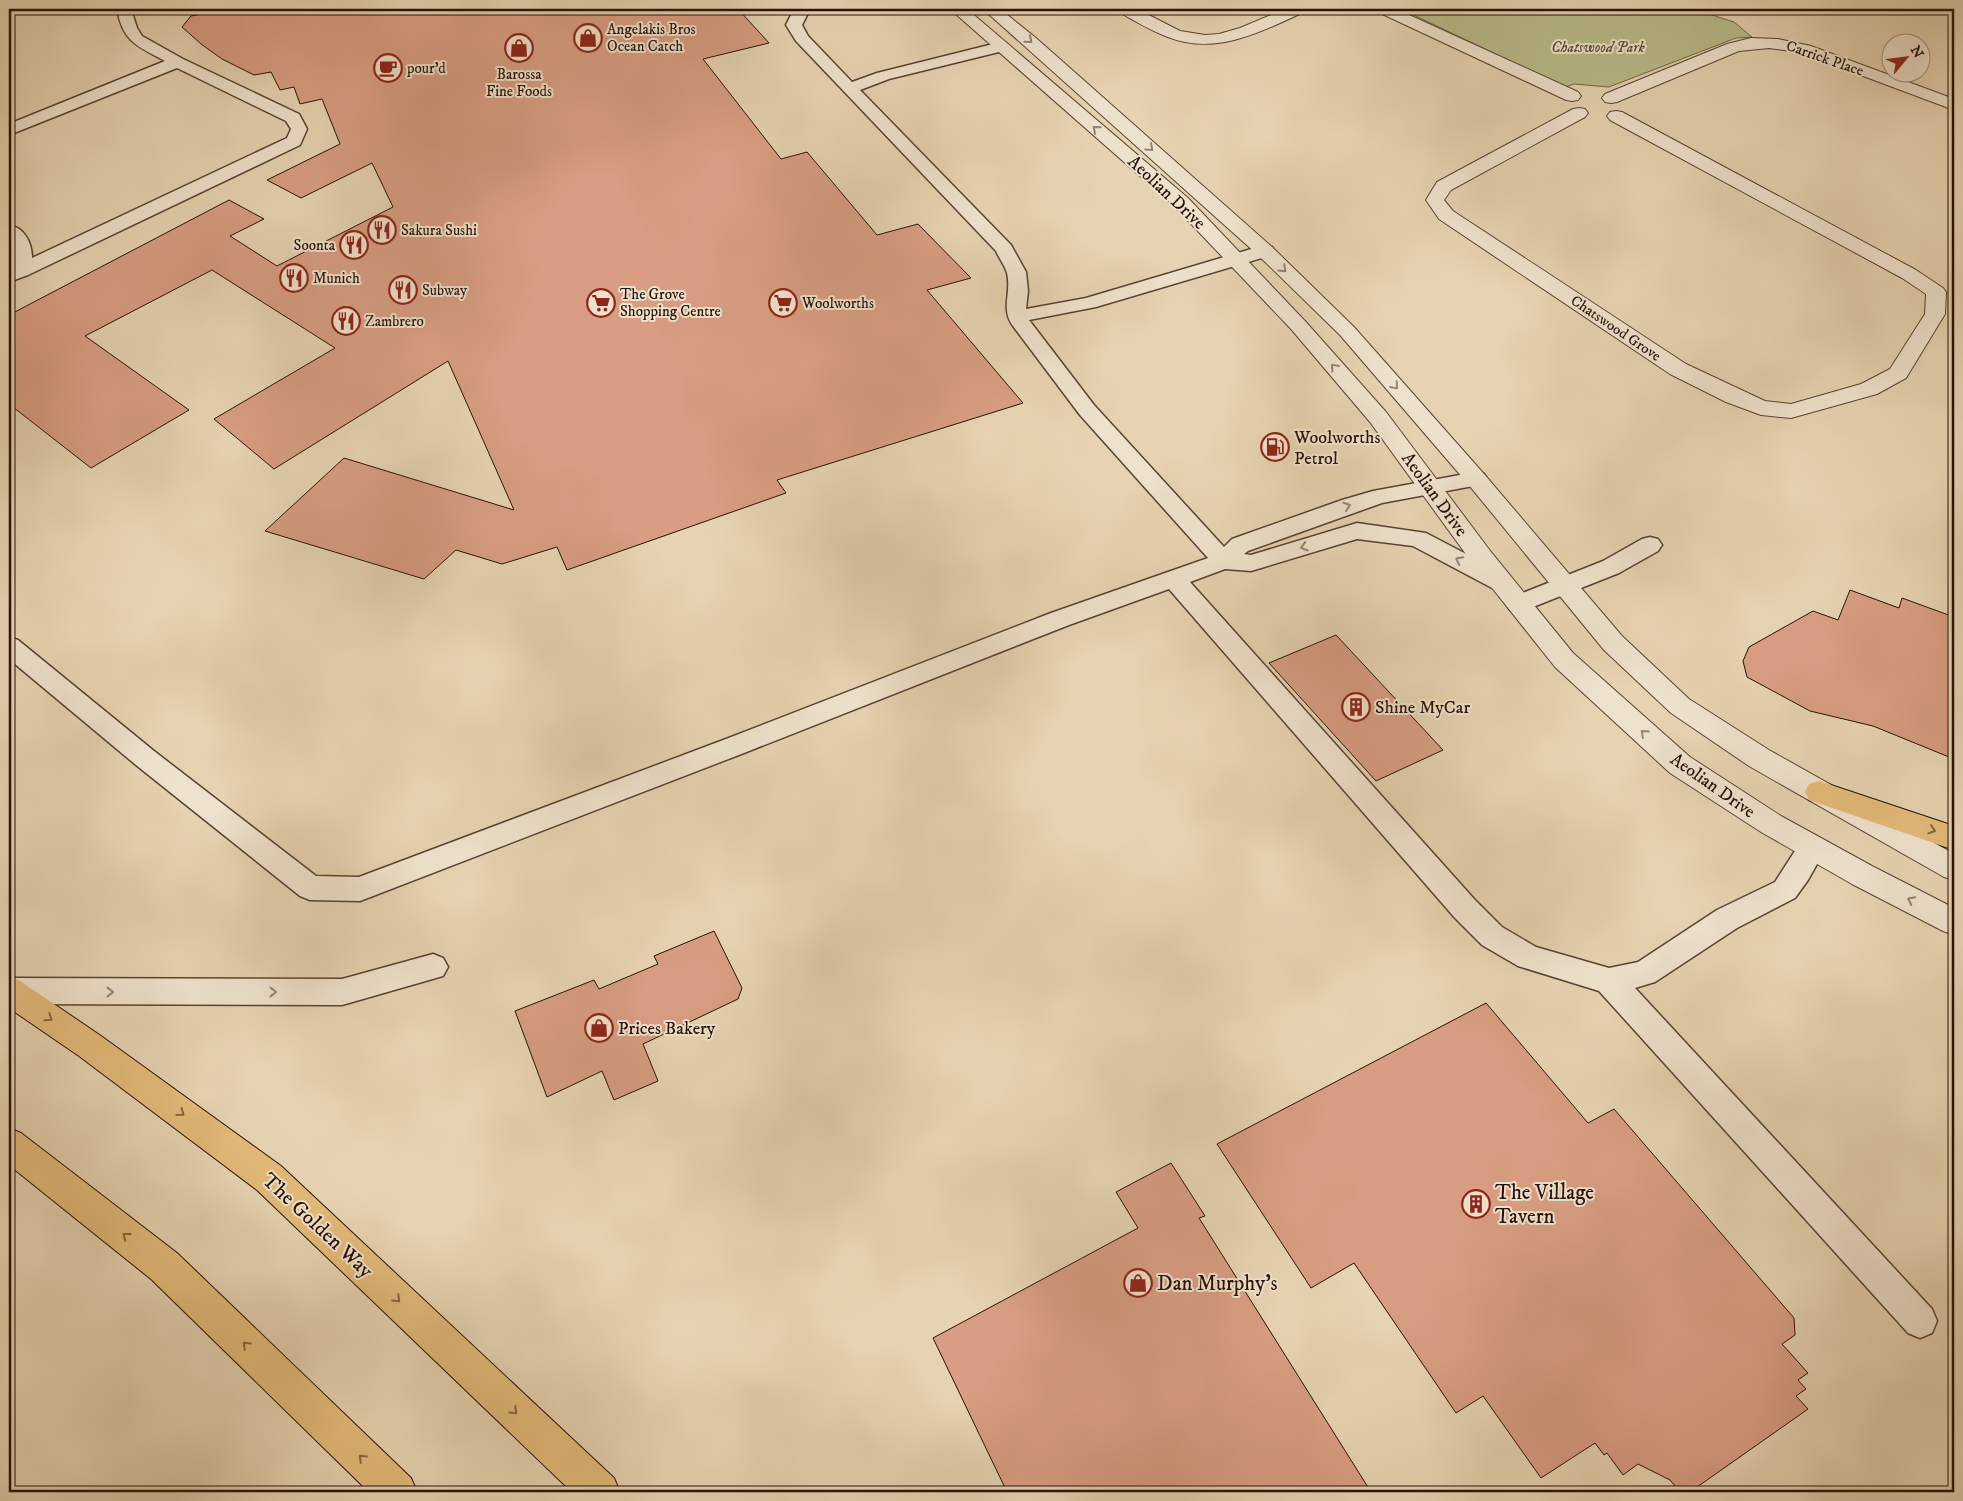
<svg xmlns="http://www.w3.org/2000/svg" width="1963" height="1501" viewBox="0 0 1963 1501" font-family="'IM FELL DW Pica',serif">
  <style>
    .green { fill: #b8bb89; stroke: #706649 }
    .building { fill: #d89d82; stroke: #271109 }
    .lines { fill: none; stroke-linecap: round; stroke-linejoin: round }
    .service-casing { stroke: #574233; stroke-width: 3 }
    .minor-casing { stroke: #574233; stroke-width: 2 }
    .tertiary-casing { stroke: #574233; stroke-width: 2 }
    .primary-casing { stroke: #271109; stroke-width: 2 }
    .service { fill: #efe2cc; fill-rule: evenodd }
    .minor { fill: #efe2cc; fill-rule: evenodd }
    .tertiary { fill: #efe2cc; fill-rule: evenodd }
    .primary { fill: #e3ba78; fill-rule: evenodd }
    .oneway { stroke: #958474 }
    .oneway2 { stroke: #856640 }
    .labels { text-anchor: middle; stroke-width: 4; stroke-linejoin: round; paint-order: stroke }
    .far-poi-label { font-size: 15px; fill: #271109; stroke: #efe2cc; text-anchor: start }
    .far-park-label { font-size: 15px; font-style: italic; fill: #5a4c36; stroke: #efe2cc }
    .far-street-label { font-size: 15px; fill: #271109; stroke: #efe2cc }
    .street-label { font-size: 18px; fill: #271109; stroke: #efe2cc }
    .poi-label { font-size: 18px; fill: #271109; stroke: #efe2cc; text-anchor: start }
    .near-poi-label { font-size: 21px; fill: #271109; stroke: #efe2cc; text-anchor: start }
    .near-street-label { font-size: 21px; fill: #271109; stroke: #efe2cc }
  </style>
  <rect width="100%" height="100%" fill="#e6d3b1"/>
  <filter id="stains"><feTurbulence type="fractalNoise" baseFrequency=".004" numOctaves="4"/><feColorMatrix values="0 0 0 0 .2 0 0 0 0 .09 0 0 0 0 .02 0 0 0 .5 -.17"/></filter>
  <radialGradient id="worn" r=".72"><stop offset=".6" stop-color="#630" stop-opacity="0"/><stop offset="1" stop-color="#630" stop-opacity=".3"/></radialGradient>
  <path class="green" d="M 1401,9 L 1693,9 L 1734,22 L 1752,37 L 1736,38 L 1609,87 L 1574,84 L 1565,87 Z"/>
  <path class="building" d="M 212,9 L 738,9 L 769,43 L 703,59 L 781,159 L 807,152 L 877,235 L 918,224 L 971,278 L 927,290 L 1023,403 L 777,480 L 786,493 L 567,570 L 557,547 L 502,564 L 456,550 L 424,579 L 265,531 L 344,458 L 514,510 L 448,361 L 274,469 L 214,419 L 335,348 L 212,270 L 85,336 L 189,410 L 91,468 L 9,404 L 9,315 L 229,200 L 264,219 L 230,236 L 277,266 L 393,207 L 372,163 L 301,198 L 267,180 L 340,144 L 322,99 L 300,104 L 294,87 L 280,90 L 271,72 L 254,75 L 222,59 L 201,44 L 182,27 L 191,16 L 213,12 Z
    M 1850,590 L 1899,608 L 1902,598 L 1954,617 L 1954,759 L 1873,726 L 1810,711 L 1747,677 L 1743,661 L 1749,647 L 1813,611 L 1838,620 Z
    M 1336,635 L 1443,750 L 1376,781 L 1269,663 Z
    M 714,931 L 742,988 L 738,999 L 643,1044 L 658,1081 L 614,1100 L 602,1071 L 547,1097 L 515,1011 L 594,980 L 599,989 L 658,964 L 654,956 Z
    M 1486,1003 L 1588,1123 L 1614,1109 L 1794,1318 L 1795,1335 L 1782,1344 L 1808,1373 L 1798,1380 L 1806,1389 L 1796,1396 L 1808,1409 L 1690,1492 L 1680,1492 L 1670,1480 L 1638,1464 L 1623,1475 L 1607,1453 L 1604,1455 L 1595,1443 L 1541,1478 L 1483,1396 L 1456,1413 L 1354,1263 L 1311,1288 L 1217,1144 Z
    M 1171,1163 L 1205,1216 L 1199,1218 L 1371,1492 L 1007,1492 L 933,1338 L 1138,1228 L 1116,1192 Z"/>
  <g class="lines">
    <defs>
      <path id="service" d="M 117,9 L 131,9 L 137,28 L 142,36 L 183,59 L 299,114 L 307,129 L 300,145 L 28,275 L 9,282 L 9,269 L 12,267 C 14,252 9,240 9,225 C 25,228 32,243 32,258 L 287,138 L 291,129 L 286,121 L 177,68 L 9,135 L 9,124 L 165,61 C 137,46 123,42 117,9 Z
        M 792,9 L 806,9 L 808,13 L 802,25 L 808,36 L 852,82 L 877,73 L 1001,42 L 1007,44 L 1009,47 L 1007,50 L 889,79 L 860,90 L 1011,245 L 1026,272 L 1028,291 L 1026,309 L 1086,298 L 1258,247 L 1265,245 L 1272,247 L 1274,251 L 1272,255 L 1096,307 L 1029,320 L 1094,405 L 1224,547 L 1232,539 L 1342,500 L 1373,491 L 1476,472 L 1484,474 L 1487,479 L 1484,484 L 1382,503 L 1248,551 L 1244,554 L 1251,555 L 1357,523 L 1426,533 L 1510,577 L 1514,583 L 1510,589 L 1502,591 L 1494,589 L 1413,546 L 1357,539 L 1251,571 L 1225,569 L 1190,582 L 1475,900 L 1502,927 L 1536,947 L 1609,968 L 1638,962 L 1717,910 L 1775,882 L 1802,840 L 1812,837 L 1822,840 L 1826,848 L 1808,880 L 1795,898 L 1737,928 L 1655,982 L 1635,988 L 1932,1309 L 1937,1321 L 1932,1333 L 1920,1338 L 1908,1333 L 1599,991 L 1518,966 L 1482,945 L 1455,918 L 1169,589 L 1069,625 L 744,753 L 360,901 L 310,900 L 300,896 L 136,765 L 9,659 L 9,637 L 18,640 L 154,751 L 316,876 L 359,877 L 726,739 L 1051,613 L 1208,558 L 1080,415 L 1013,326 C 1000,308 1012,293 1007,273 C 1005,266 999,258 996,251 L 796,41 L 786,25 L 792,13 Z
        M 1650,537 L 1658,539 L 1662,545 L 1658,551 L 1619,573 L 1518,613 L 1510,610 L 1506,604 L 1510,598 L 1603,561 L 1642,539 Z
        M 433,954 L 443,958 L 448,967 L 443,976 L 342,1005 L 9,1004 L 9,978 L 342,979 Z"/>
      <path id="minor" d="M 1117,9 L 1137,9 L 1180,31 L 1205,35 L 1219,34 L 1240,28 L 1285,9 L 1306,9 L 1304,12 C 1260,32 1216,56 1168,37 C 1151,31 1135,21 1119,12 Z
        M 1376,9 L 1396,9 L 1578,92 L 1581,96 L 1578,100 L 1572,101 L 1566,100 L 1378,12 Z
        M 1751,38 L 1778,39 L 1811,46 L 1954,99 L 1954,110 L 1799,52 L 1769,48 L 1739,51 L 1617,102 L 1611,103 L 1605,102 L 1602,98 L 1605,94 L 1727,44 Z
        M 1579,108 L 1585,109 L 1588,113 L 1585,117 L 1451,190 L 1444,200 L 1453,211 L 1686,364 L 1765,401 L 1791,404 L 1861,384 L 1890,369 L 1925,314 L 1926,294 L 1902,278 L 1610,120 L 1607,116 L 1610,112 L 1616,111 L 1622,112 L 1916,270 L 1943,288 L 1946,292 L 1945,314 L 1906,378 L 1877,394 L 1791,418 L 1761,415 L 1726,402 L 1670,374 L 1439,219 L 1426,200 L 1437,182 L 1573,109 Z"/>
      <path id="tertiary" d="M 950,9 L 967,9 L 1188,198 L 1305,321 L 1386,412 L 1491,552 L 1573,653 L 1690,757 L 1781,816 L 1872,866 L 1954,908 L 1954,935 L 1943,931 L 1852,884 L 1761,832 L 1670,773 L 1555,667 L 1473,564 L 1370,422 L 1291,329 L 1174,206 Z
        M 983,9 L 1000,9 L 1036,38 L 1272,247 L 1354,327 L 1484,474 L 1622,636 L 1689,699 L 1769,750 L 1954,854 L 1954,880 L 1944,877 L 1749,766 L 1671,713 L 1604,650 L 1468,484 L 1340,335 L 1258,255 Z"/>
      <path id="primary" d="M 1819,781 L 1954,826 L 1954,850 L 1809,800 L 1805,792 L 1809,784 Z
        M 9,977 L 20,981 L 101,1036 L 281,1166 L 614,1478 L 620,1492 L 572,1492 L 257,1190 L 79,1056 L 9,1008 Z
        M 9,1128 L 21,1133 L 177,1253 L 411,1478 L 417,1492 L 369,1492 L 151,1279 L 9,1165 Z"/>
    </defs>
    <use href="#service" class="service-casing"/>
    <use href="#minor" class="minor-casing"/>
    <use href="#tertiary" class="tertiary-casing"/>
    <use href="#primary" class="primary-casing"/>
    <use href="#service" class="service"/>
    <use href="#minor" class="minor"/>
    <use href="#tertiary" class="tertiary"/>
    <use href="#primary" class="primary"/>
  </g>
  <defs><path id="oneway-chevron" d="M-2-3.5L2.5 0L-2 3.5" fill="none" stroke-width="1.6" stroke-linecap="round" stroke-linejoin="round" transform="scale(1.25)"/></defs>
  <g class="oneway">
    <use href="#oneway-chevron" transform="translate(1029 40) rotate(40)"/>
    <use href="#oneway-chevron" transform="translate(1096 129) rotate(-140)"/>
    <use href="#oneway-chevron" transform="translate(1150 148) rotate(42)"/>
    <use href="#oneway-chevron" transform="translate(1283 269) rotate(44)"/>
    <use href="#oneway-chevron" transform="translate(1334 367) rotate(-131)"/>
    <use href="#oneway-chevron" transform="translate(1395 386) rotate(49)"/>
    <use href="#oneway-chevron" transform="translate(1347 506) rotate(-19)"/>
    <use href="#oneway-chevron" transform="translate(1304 547) rotate(164)"/>
    <use href="#oneway-chevron" transform="translate(1459 560) rotate(-153)"/>
    <use href="#oneway-chevron" transform="translate(1644 733) rotate(-138)"/>
    <use href="#oneway-chevron" transform="translate(1911 900) rotate(-153)"/>
    <use href="#oneway-chevron" transform="translate(110 992)"/>
    <use href="#oneway-chevron" transform="translate(273 992)"/>
  </g>
  <g class="oneway2">
    <use href="#oneway-chevron" transform="translate(1932 830) rotate(19)"/>
    <use href="#oneway-chevron" transform="translate(49 1018) rotate(34)"/>
    <use href="#oneway-chevron" transform="translate(181 1113) rotate(36)"/>
    <use href="#oneway-chevron" transform="translate(126 1236) rotate(-142)"/>
    <use href="#oneway-chevron" transform="translate(397 1299) rotate(44)"/>
    <use href="#oneway-chevron" transform="translate(246 1345) rotate(-136)"/>
    <use href="#oneway-chevron" transform="translate(514 1411) rotate(44)"/>
    <use href="#oneway-chevron" transform="translate(362 1458) rotate(-136)"/>
  </g>
  <defs>
    <symbol id="shop-ring" viewBox="-11 -11 22 22"><circle r="9.5" fill="#efe2cc" stroke="#8f2418" stroke-width="1.5"/><path d="M-5-2.5h2.3a2.7 3.5 0 0 1 5.4 0H5L5.5 6h-11ZM-1.5-2.5h3a1.5 2.3 0 0 0-3 0Z" fill="#8f2418"/></symbol>
    <symbol id="cafe-ring" viewBox="-11 -11 22 22"><circle r="9.5" fill="#efe2cc" stroke="#8f2418" stroke-width="1.5"/><path d="M-5.5-4.5H6V0H3Q3 3.5 0 3.5H-2.5Q-5.5 3.5-5.5 0ZM3-3.2v2h1.7v-2ZM-6 4.5H4V6H-6Z" fill="#8f2418"/></symbol>
    <symbol id="restaurant-ring" viewBox="-11 -11 22 22"><circle r="9.5" fill="#efe2cc" stroke="#8f2418" stroke-width="1.5"/><path d="M-5-6h1v4h1v-4h1v4h1v-4h1v5L-1.5 .5V6h-2V.5L-5-1ZM5-6V6H3V1.5H1.5Q1.5-4 5-6Z" fill="#8f2418"/></symbol>
    <symbol id="supermarket-ring" viewBox="-11 -11 22 22"><circle r="9.5" fill="#efe2cc" stroke="#8f2418" stroke-width="1.5"/><path d="M-6-5.5h2.5l.6 2H6L4.5 2H-2.5L-4.4-4H-6ZM-1.5 3.2a1.3 1.3 0 1 0 .1 0ZM3 3.2a1.3 1.3 0 1 0 .1 0Z" fill="#8f2418"/></symbol>
    <symbol id="fuel-ring" viewBox="-11 -11 22 22"><circle r="9.5" fill="#efe2cc" stroke="#8f2418" stroke-width="1.5"/><path d="M-5.5-6h7V0h2V4h1.3V-2.5L3-4.5l.8-.8L6-3V5H2.5V1h-1V6h-7ZM-4.2-4.7v3.2H.2V-4.7Z" fill="#8f2418"/></symbol>
    <symbol id="building-ring" viewBox="-11 -11 22 22"><circle r="9.5" fill="#efe2cc" stroke="#8f2418" stroke-width="1.5"/><path d="M-4-6H4V6H1V3H-1V6H-4ZM-2.5-4.3h1.7v1.8h-1.7ZM.8-4.3h1.7v1.8H.8ZM-2.5-1h1.7V.8h-1.7ZM.8-1h1.7V.8H.8Z" fill="#8f2418"/></symbol>
  </defs>
  <g fill-rule="evenodd">
    <use href="#shop-ring" x="572" y="22" width="32" height="32"/>
    <use href="#shop-ring" x="503" y="32" width="32" height="32"/>
    <use href="#cafe-ring" x="372" y="52" width="32" height="32"/>
    <use href="#restaurant-ring" x="366" y="214" width="32" height="32"/>
    <use href="#restaurant-ring" x="338" y="229" width="32" height="32"/>
    <use href="#restaurant-ring" x="278" y="262" width="32" height="32"/>
    <use href="#restaurant-ring" x="387" y="274" width="32" height="32"/>
    <use href="#supermarket-ring" x="585" y="287" width="32" height="32"/>
    <use href="#supermarket-ring" x="767" y="287" width="32" height="32"/>
    <use href="#restaurant-ring" x="330" y="305" width="32" height="32"/>
    <use href="#fuel-ring" x="1259" y="431" width="32" height="32"/>
    <use href="#building-ring" x="1340" y="691" width="32" height="32"/>
    <use href="#shop-ring" x="583" y="1012" width="32" height="32"/>
    <use href="#building-ring" x="1460" y="1188" width="32" height="32"/>
    <use href="#shop-ring" x="1122" y="1267" width="32" height="32"/>
  </g>
  <g class="labels">
    <g class="far-poi-label">
      <text x="607" y="34">Angelakis Bros<tspan x="607" dy="17">Ocean Catch</tspan></text>
      <text x="407" y="73">pour'd</text>
      <text x="519" y="79" text-anchor="middle">Barossa<tspan x="519" dy="17">Fine Foods</tspan></text>
      <text x="401" y="235">Sakura Sushi</text>
      <text x="335" y="250" text-anchor="end">Soonta</text>
      <text x="313" y="283">Munich</text>
      <text x="422" y="295">Subway</text>
      <text x="620" y="299">The Grove<tspan x="620" dy="17">Shopping Centre</tspan></text>
      <text x="802" y="308">Woolworths</text>
      <text x="365" y="326">Zambrero</text>
    </g>
    <g class="far-park-label">
      <text x="1598" y="52">Chatswood Park</text>
    </g>
    <g class="far-street-label">
      <text transform="translate(1825 58) rotate(19)" y="5">Carrick Place</text>
      <text transform="translate(1616 328) rotate(34)" y="5">Chatswood Grove</text>
    </g>
    <g class="street-label">
      <text transform="translate(1167 192) rotate(43)" y="6">Aeolian Drive</text>
      <text transform="translate(1435 494) rotate(54)" y="6">Aeolian Drive</text>
      <text transform="translate(1713 785) rotate(35)" y="6">Aeolian Drive</text>
    </g>
    <g class="poi-label">
      <text x="1294" y="443">Woolworths<tspan x="1294" dy="21">Petrol</tspan></text>
      <text x="1375" y="713">Shine MyCar</text>
      <text x="618" y="1034">Prices Bakery</text>
    </g>
    <g class="near-poi-label">
      <text x="1495" y="1199">The Village<tspan x="1495" dy="24">Tavern</tspan></text>
      <text x="1157" y="1290">Dan Murphy's</text>
    </g>
    <g class="near-street-label">
      <text transform="translate(318 1225) rotate(43)" y="7">The Golden Way</text>
    </g>
  </g>
  <rect width="1963" height="1501" fill="none" stroke="#e6d3b1" stroke-width="30"/>
  <rect x="10" y="10" width="1943" height="1481" fill="none" stroke="#271109" stroke-width="2.5"/>
  <rect x="15" y="15" width="1933" height="1471" fill="none" stroke="#271109"/>
  <g transform="translate(1906 58) rotate(61)"><circle r="24" fill="#efe2cc" stroke="#9f8e7e"/>
  <path d="M0-4L9 19L0 12L-9 19Z" fill="#8f2418"/>
  <text y="-8" font-size="14" font-weight="bold" text-anchor="middle" fill="#271109">N</text>
  </g>
  <rect width="100%" height="100%" filter="url(#stains)"/>
  <rect width="100%" height="100%" fill="url(#worn)"/>
</svg>
